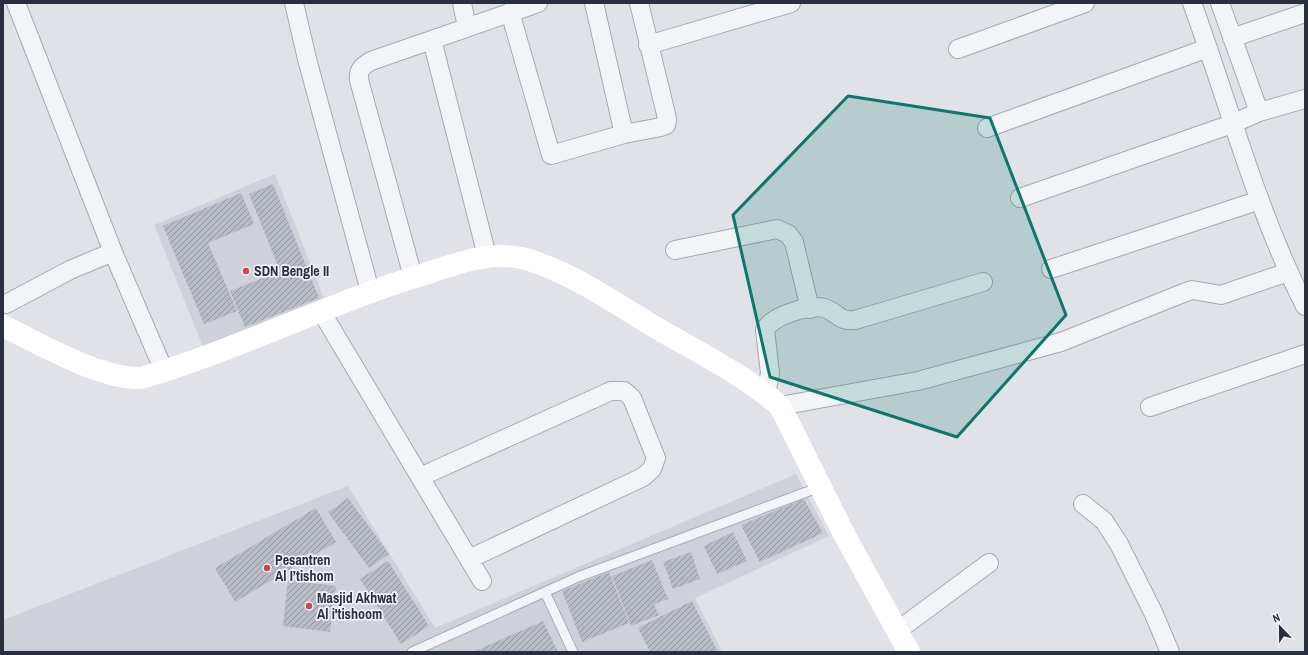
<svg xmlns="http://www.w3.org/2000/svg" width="1308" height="655" viewBox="0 0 1308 655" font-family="'Archivo Narrow',sans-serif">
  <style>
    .built { fill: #ced1da }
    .building { fill: url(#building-hatch) }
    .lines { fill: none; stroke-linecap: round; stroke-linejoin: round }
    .lane-casing { stroke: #a5a9b2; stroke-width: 11 }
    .street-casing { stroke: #a5a9b2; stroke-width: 20 }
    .lane { stroke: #f2f4f7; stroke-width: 9 }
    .street { stroke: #f2f4f7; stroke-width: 18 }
    .secondary { stroke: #fff; stroke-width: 22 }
    .marked { fill: #0f766e; fill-opacity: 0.2; stroke: #0f766e; stroke-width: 3; stroke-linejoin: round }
    .poi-dot { fill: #c84a4f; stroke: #eff1f6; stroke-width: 1.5 }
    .labels { text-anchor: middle; stroke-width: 3.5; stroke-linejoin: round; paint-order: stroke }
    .poi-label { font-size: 14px; font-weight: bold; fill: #292f3f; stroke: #eff1f6; text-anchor: start }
  </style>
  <defs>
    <pattern id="building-hatch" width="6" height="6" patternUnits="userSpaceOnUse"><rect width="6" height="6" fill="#b7bbc5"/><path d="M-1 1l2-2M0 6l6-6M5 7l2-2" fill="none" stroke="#9598a1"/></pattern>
  </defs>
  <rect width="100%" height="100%" fill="#e0e2e8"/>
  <path class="built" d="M 275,174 L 324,298 L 203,347 L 154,225 Z
    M 796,474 L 829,536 L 695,598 L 722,652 L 3,652 L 3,620 L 348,486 L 435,628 Z"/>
  <path class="building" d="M 273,184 L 319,298 L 245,327 L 230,291 L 280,271 L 249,194 Z
    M 241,193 L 254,224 L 208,243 L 237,311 L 204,324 L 163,226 Z
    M 348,498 L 389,554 L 369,568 L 328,512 Z
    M 804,499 L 823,533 L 760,562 L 741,525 Z
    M 316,508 L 336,542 L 235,602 L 215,568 Z
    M 733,532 L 747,561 L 717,574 L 704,546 Z
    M 691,552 L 700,579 L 673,589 L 663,562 Z
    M 652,560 L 668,599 L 654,604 L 659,615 L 631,626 L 612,576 Z
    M 388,561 L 429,626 L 401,644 L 360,579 Z
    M 609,572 L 629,623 L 582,642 L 562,591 Z
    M 288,580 L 336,586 L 330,632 L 283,626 Z
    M 692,601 L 718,652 L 650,652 L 638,628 Z
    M 543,621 L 558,652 L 473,652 Z"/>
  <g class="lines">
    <defs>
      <path id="lane" d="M 545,592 L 573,652
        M 412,652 L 578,577 L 820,487"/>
      <path id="street" d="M 16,3 L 113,252 L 164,371
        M 294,3 L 307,59 L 370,291
        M 462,3 L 467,27
        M 594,3 L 624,134
        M 1192,3 C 1229,104 1256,209 1305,306
        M 1220,3 L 1259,112
        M 510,12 L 551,155 L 624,134 L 661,127 L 666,125 L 667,120 L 666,114 L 639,3
        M 1232,38 L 1305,13
        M 432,40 L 487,256
        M 648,45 L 791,3
        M 958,49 L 1085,3
        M 987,128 L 1208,48
        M 1020,198 L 1232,124 L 1259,112 L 1305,99
        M 675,250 L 777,229 L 788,234 L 794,242 L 810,309
        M 1051,269 L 1260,200
        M 413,277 L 359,80 C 358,70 362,66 371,61 L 538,3
        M 6,304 L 70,270 L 113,252
        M 321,311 L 482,581
        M 766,394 L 770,373 L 765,330 C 771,316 810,304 824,308 C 838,312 838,322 855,320 L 983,282
        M 780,406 L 918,381 L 1061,342 L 1186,292 L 1192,290 L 1221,295 L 1288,272
        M 1150,407 L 1305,354
        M 420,477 L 611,391 L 624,391 L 632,398 L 656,458 L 652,469 L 643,477 L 469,559
        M 1083,504 L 1104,521 L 1119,544 L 1153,612 L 1170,652
        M 897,631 L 989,563"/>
    </defs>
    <use href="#lane" class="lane-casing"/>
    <use href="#street" class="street-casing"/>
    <use href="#lane" class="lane"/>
    <use href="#street" class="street"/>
    <path class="secondary" d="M 3,326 C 41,344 99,379 141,378 C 238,350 328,303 425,274 C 456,264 488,251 521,258 C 565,268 616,304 655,327 C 697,352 743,374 780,406 L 845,536 L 909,652"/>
  </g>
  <path class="marked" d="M 848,96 L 990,118 L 1066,315 L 957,437 L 770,377 L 733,215 Z"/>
  <g class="poi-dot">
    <circle cx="246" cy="271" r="4"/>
    <circle cx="267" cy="568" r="4"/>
    <circle cx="309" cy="606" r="4"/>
  </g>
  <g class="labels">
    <g class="poi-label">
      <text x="254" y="276">SDN Bengle II</text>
      <text x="275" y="565">Pesantren<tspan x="275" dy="16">Al I’tishom</tspan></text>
      <text x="317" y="603">Masjid Akhwat<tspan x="317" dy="16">Al i'tishoom</tspan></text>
    </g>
  </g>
  <rect width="1308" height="655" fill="none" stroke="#292f3f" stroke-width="8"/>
  <g transform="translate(1280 627) rotate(338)" stroke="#eff1f6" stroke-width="3" paint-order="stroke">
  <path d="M0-3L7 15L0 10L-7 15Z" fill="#292f3f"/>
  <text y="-6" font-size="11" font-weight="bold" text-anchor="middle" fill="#292f3f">N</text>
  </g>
</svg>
